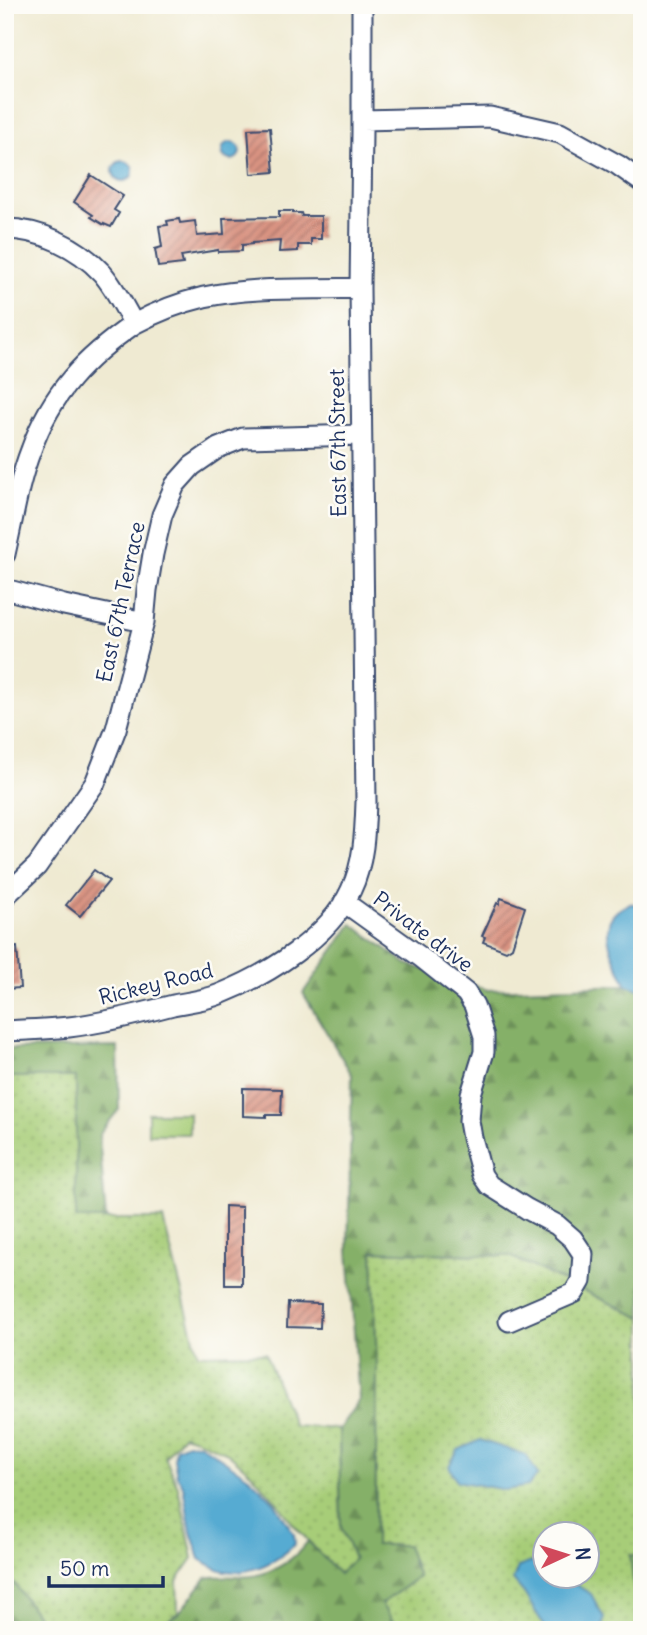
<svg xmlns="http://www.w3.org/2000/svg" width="647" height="1635" viewBox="0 0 647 1635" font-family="Delius,sans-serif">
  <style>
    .grass { fill: url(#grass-dots); stroke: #617e6b; stroke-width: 2; fill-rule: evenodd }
    .forest { fill: url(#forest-firs); stroke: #507063; stroke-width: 2 }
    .garden { fill: #a7cd78; stroke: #617e6b; stroke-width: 2 }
    .water { fill: #56abd2; stroke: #386d98; stroke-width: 2 }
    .building { fill: url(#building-hatch) }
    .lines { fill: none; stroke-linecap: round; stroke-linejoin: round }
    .minor-casing { stroke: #3b4b6f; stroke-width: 23 }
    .minor { stroke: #fff; stroke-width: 19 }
    .labels { text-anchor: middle; stroke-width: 5; stroke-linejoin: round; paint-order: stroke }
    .street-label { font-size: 21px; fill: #1b2f5e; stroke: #fdfcf7 }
  </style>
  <defs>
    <pattern id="grass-dots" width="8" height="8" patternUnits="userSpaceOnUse" patternTransform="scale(1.75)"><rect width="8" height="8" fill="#a7cd78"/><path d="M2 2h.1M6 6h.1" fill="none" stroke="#8fb06a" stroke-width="1.8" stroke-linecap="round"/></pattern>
    <pattern id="forest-firs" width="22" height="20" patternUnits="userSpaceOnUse" patternTransform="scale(1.75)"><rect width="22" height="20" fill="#85b068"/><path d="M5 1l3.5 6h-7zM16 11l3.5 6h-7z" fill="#6c9059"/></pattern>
    <pattern id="building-hatch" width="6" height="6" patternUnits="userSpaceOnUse" patternTransform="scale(1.75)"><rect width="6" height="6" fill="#d99381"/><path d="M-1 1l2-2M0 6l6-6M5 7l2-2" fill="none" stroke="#af786d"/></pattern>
  </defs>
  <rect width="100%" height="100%" fill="#fdfcf7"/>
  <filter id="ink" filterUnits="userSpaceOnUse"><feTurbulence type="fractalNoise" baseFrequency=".0143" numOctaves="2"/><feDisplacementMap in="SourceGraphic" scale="14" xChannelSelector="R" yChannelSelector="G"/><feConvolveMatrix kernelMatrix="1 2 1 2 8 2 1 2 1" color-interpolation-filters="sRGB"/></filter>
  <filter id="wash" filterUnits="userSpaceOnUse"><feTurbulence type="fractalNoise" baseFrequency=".00686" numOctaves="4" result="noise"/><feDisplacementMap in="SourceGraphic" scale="28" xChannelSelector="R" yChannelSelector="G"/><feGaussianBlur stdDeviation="1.57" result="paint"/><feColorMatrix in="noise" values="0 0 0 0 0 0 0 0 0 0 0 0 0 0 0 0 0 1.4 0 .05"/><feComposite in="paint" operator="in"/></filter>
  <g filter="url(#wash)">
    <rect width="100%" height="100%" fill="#efead2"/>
    <path class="grass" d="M 5,1077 L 76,1077 L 76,1219 L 163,1219 L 198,1354 L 265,1353 L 294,1426 L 339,1429 L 341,1527 L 355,1559 L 339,1575 L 294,1525 L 275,1500 L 252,1474 L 228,1453 L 196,1439 L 183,1435 L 165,1457 L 178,1487 L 193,1558 L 177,1581 L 178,1613 L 152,1630 L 102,1630 L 102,1628 L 80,1627 L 39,1619 L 15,1585 L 5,1583 Z
      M 373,1251 L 510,1256 L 642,1318 L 642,1557 L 631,1555 L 638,1623 L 635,1630 L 399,1630 L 381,1604 L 418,1577 L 375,1545 L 377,1370 ZM 546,1534 L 588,1534 L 588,1576 L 546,1576 Z"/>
    <path class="forest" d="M 352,924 L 407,964 L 488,990 L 627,985 L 642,990 L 642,1318 L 510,1256 L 373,1251 L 377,1370 L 375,1545 L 407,1545 L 418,1577 L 381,1604 L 399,1630 L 152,1630 L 178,1614 L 206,1578 C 223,1575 236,1578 252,1576 C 274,1573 295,1559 308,1541 L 339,1574 L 354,1559 L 341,1527 L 339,1429 L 359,1400 L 348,1250 L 352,1075 L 303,993 Z
      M 118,1047 L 119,1109 L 99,1135 L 106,1219 L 76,1219 L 76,1077 L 5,1077 L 5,1049 Z
      M 630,1555 L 642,1557 L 642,1630 L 635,1630 L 638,1623 Z
      M 5,1583 L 15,1584 L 39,1619 L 80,1627 L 102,1628 L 102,1630 L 5,1630 Z"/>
    <path class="garden" d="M 148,1113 L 189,1113 L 189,1134 L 148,1134 Z"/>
    <path class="water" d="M222 151a9 9 0 1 1 18 0a9 9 0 1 1-18 0Z
      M113 171a10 10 0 1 1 20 0a10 10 0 1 1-20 0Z
      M 630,903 L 642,907 L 642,990 L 627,985 C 618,967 596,929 616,912 C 620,908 626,906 630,903 Z
      M 480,1440 L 526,1455 L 538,1475 L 528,1486 L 506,1490 L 457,1481 L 449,1466 L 458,1450 Z
      M 187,1443 L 200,1444 L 250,1478 L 274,1502 L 294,1534 L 295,1544 C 278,1562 250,1575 225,1571 C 217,1570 208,1564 200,1559 L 191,1532 L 183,1486 L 177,1476 L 174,1459 L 176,1448 Z
      M 532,1562 L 545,1568 L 546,1576 L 561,1576 L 591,1594 L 604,1618 L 602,1630 L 547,1630 L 524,1593 L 513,1580 L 518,1567 Z"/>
    <g id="blocks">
      <path class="building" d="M 270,128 L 274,172 L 251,174 L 248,129 Z
        M 91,175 L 123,196 L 114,210 L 119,213 L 111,227 L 104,224 L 104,225 L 91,217 L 93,215 L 74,202 Z
        M 279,211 L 293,211 L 293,213 L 301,213 L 302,216 L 321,216 L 321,239 L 311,239 L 311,245 L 298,245 L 298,251 L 279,252 L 280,241 L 252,243 L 252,244 L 242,245 L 242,251 L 218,252 L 218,250 L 181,256 L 183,264 L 158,267 L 155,249 L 162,247 L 159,226 L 168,225 L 167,221 L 179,219 L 180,223 L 195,221 L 197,236 L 224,234 L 223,218 L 279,217 Z
        M 94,870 L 109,881 L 80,916 L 66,905 Z
        M 501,898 L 525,907 L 512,947 L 506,951 L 483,942 L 485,937 L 482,936 L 497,903 L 499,904 Z
        M 17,947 L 20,988 L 5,989 L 5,948 Z
        M 243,1088 L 282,1089 L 281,1115 L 266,1115 L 266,1117 L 243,1116 Z
        M 225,1206 L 242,1207 L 242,1285 L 225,1285 Z
        M 288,1303 L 321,1304 L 320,1328 L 287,1327 Z"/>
    </g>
  </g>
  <g filter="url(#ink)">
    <use href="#blocks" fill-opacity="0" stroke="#3b4b6f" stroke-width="2"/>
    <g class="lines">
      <defs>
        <path id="minor" d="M 362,120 L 490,117 L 560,133 L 618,165 L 642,182
          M 5,229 C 40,229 78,247 102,273 C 115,288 124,307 134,324 C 156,312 179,303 204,297 C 255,286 308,290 360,288
          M 5,554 C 13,520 18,483 31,450 C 51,393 85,358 134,324
          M 5,589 L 64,605 L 144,622
          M 5,896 L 37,866 L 95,783 L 116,729 L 144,622 L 147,590 L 153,554 L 162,515 L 175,485 L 192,466 L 218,448 L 243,438 L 361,435
          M 344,902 L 422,958 L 466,993 L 474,1005 L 484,1036 L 484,1052 L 471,1094 L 469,1121 L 472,1138 L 482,1175 L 489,1185 L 527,1209 L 557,1225 L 573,1239 L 583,1254 L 581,1281 L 574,1293 L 509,1321
          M 5,1031 C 26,1030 48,1029 69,1027 C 104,1023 139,1014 173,1005 C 189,1002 206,1000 220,994 C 267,975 329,938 351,890 C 364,863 365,831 366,802 L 360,288 L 362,132 L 362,5"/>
      </defs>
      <use href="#minor" class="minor-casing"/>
      <use href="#minor" class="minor"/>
    </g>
  </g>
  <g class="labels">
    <g class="street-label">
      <text transform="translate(338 443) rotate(-91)" y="7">East 67th Street</text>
      <text transform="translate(121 602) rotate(-78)" y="7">East 67th Terrace</text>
      <text transform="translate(423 932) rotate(37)" y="7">Private drive</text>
      <text transform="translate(156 984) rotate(-14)" y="7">Rickey Road</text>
    </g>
  </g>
  <rect width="647" height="1635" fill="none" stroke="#fdfcf7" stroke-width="28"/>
  <g transform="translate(566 1555) rotate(86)"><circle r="33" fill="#fdfcf7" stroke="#a3aaba" stroke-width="2"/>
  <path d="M0-5L12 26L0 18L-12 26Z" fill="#d1495b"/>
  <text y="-10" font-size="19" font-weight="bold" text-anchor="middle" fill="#1b2f5e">N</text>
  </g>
  <path d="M49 1576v10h114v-10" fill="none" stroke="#1b2f5e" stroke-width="3.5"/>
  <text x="60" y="1576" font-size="21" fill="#1b2f5e" stroke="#fdfcf7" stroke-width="5" paint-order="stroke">50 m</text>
</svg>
